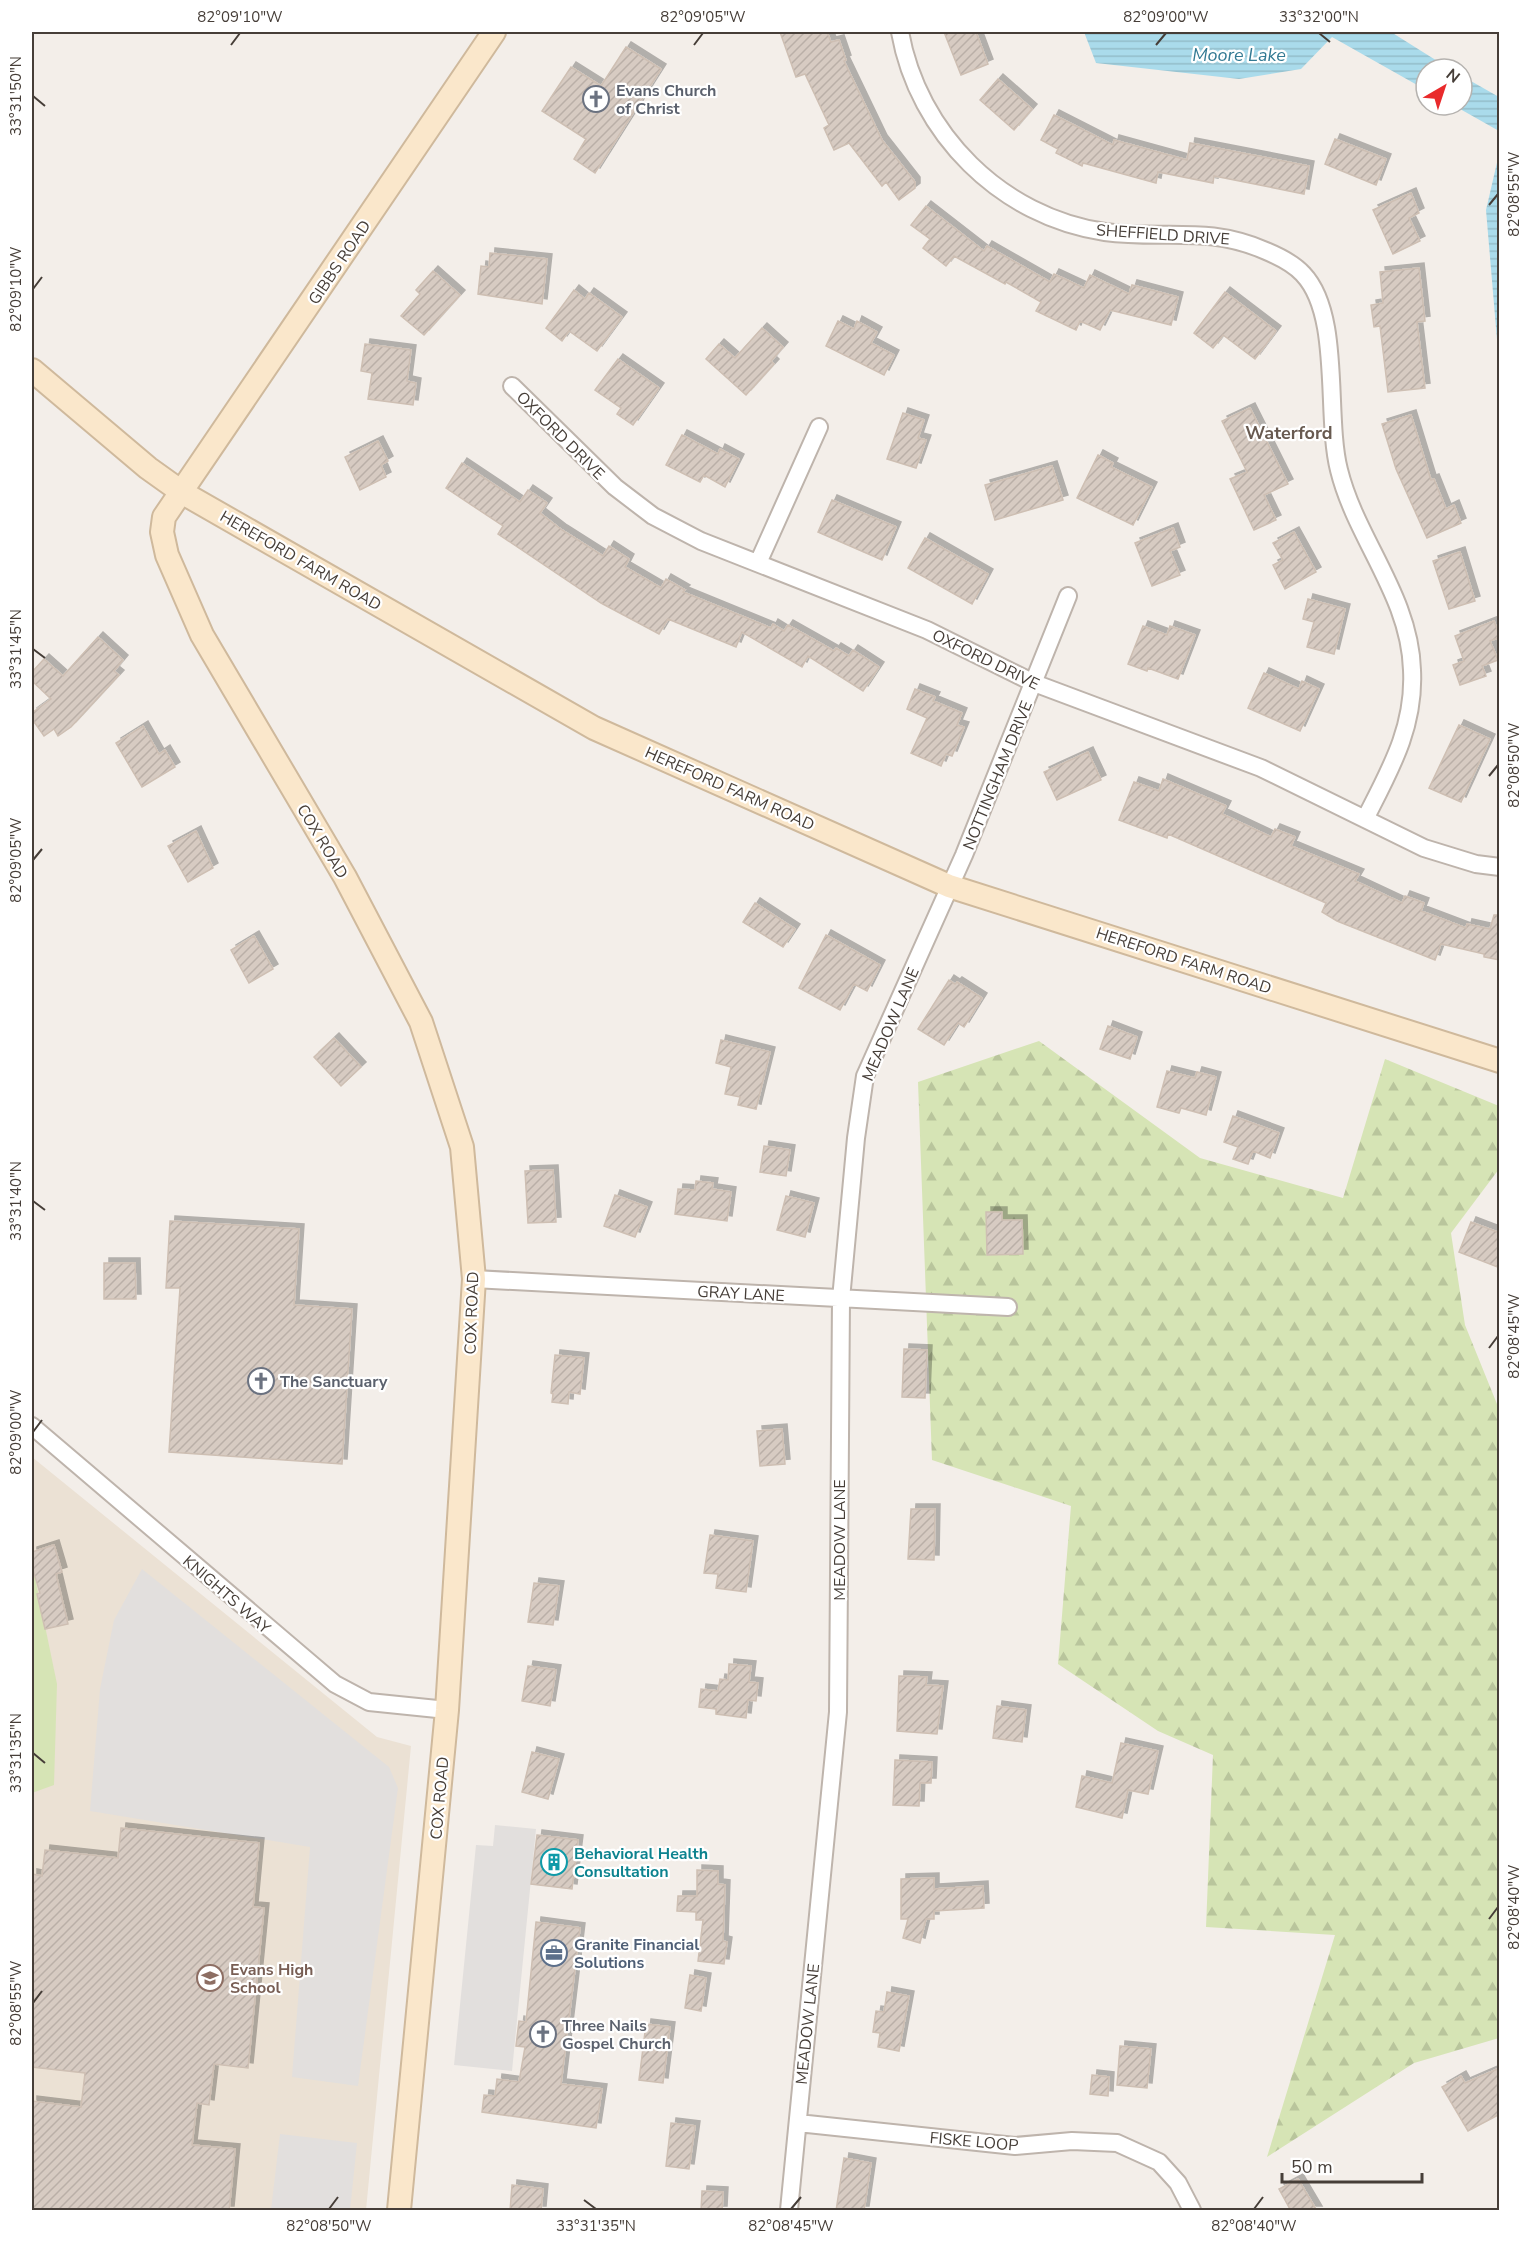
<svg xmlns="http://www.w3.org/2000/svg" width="1531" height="2242" viewBox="0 0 1531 2242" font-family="'Nunito Sans',sans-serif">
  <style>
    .education { fill: #ebe1d4 }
    .grass { fill: #d6e4b5 }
    .forest { fill: url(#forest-firs) }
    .parking { fill: #e2dfdd }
    .water { fill: url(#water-rules) }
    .building { fill: url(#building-hatch); stroke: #cebfb3; stroke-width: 1.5; filter: url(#shadow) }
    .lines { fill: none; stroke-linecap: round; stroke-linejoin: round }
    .street-casing { stroke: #beb4ac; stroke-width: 20 }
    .secondary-casing { stroke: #cfb99c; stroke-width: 26 }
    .street { stroke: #fff; stroke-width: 16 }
    .secondary { stroke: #fae7cb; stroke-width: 22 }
    .ticks { fill: none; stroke: #463e38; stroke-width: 2 }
    .labels { text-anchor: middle; stroke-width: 4.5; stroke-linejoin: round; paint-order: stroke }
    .worship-label { font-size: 16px; font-weight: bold; fill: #5b616d; stroke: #fff; text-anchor: start }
    .street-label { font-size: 16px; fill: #463e38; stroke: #fff }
    .culture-label { font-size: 16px; font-weight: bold; fill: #0d838f; stroke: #fff; text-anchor: start }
    .service-label { font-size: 16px; font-weight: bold; fill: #4e5e75; stroke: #fff; text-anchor: start }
    .education-label { font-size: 16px; font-weight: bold; fill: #785e54; stroke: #fff; text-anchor: start }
    .water-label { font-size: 18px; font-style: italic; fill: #337a93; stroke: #fff }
    .neighbourhood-label { font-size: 18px; font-weight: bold; fill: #685a50; stroke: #fff }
    .neatline { fill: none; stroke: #463e38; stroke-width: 2 }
    .ticks-label { font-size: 15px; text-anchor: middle; fill: #463e38 }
  </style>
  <defs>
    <pattern id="forest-firs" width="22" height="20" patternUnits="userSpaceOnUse" patternTransform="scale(1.5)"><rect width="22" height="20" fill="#d6e4b5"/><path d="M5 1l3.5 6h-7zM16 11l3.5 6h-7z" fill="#b9c59c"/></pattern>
    <pattern id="water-rules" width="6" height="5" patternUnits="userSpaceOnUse" patternTransform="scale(1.5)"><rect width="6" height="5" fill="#aadbeb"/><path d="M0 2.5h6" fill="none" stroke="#94bdca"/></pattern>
    <pattern id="building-hatch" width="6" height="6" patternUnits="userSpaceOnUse" patternTransform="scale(1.5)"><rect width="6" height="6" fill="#d7cbc2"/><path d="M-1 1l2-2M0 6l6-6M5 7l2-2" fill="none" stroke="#baafa7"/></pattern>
    <filter id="shadow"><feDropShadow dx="5" dy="-5" stdDeviation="0" flood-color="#0004"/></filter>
  </defs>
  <rect width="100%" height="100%" fill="#f3eee9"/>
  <path class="education" d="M 32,1457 L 377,1737 L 411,1746 L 366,2210 L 32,2210 Z"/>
  <path class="grass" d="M 32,1563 L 57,1684 L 54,1785 L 32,1793 Z"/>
  <path class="forest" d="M 1039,1041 L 1200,1158 L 1343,1198 L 1385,1059 L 1499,1106 L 1499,1169 L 1451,1233 L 1465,1325 L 1499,1409 L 1499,2038 L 1414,2063 L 1267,2157 L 1335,1935 L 1206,1927 L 1213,1755 L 1158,1731 L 1058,1664 L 1071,1506 L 932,1460 L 918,1082 Z"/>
  <path class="parking" d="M 142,1569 L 389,1767 L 398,1788 L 358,2086 L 292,2077 L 310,1847 L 90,1811 L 100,1689 L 114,1620 Z
    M 495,1825 L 536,1829 L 512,2071 L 454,2065 L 476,1845 L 493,1846 Z
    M 280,2134 L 357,2143 L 350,2210 L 271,2210 Z"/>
  <path class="water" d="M 1084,32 L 1391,32 L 1450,69 L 1426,69 L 1426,90 L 1332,37 L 1301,69 L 1239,79 L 1096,63 Z
    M 1462,76 L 1499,97 L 1499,131 L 1453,105 L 1462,105 Z
    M 1499,154 L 1499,363 L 1486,210 Z"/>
  <path class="building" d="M 780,32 L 827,32 L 831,42 L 839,40 L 846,60 L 844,61 L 882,140 L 915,182 L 915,188 L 899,200 L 886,182 L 882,186 L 849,143 L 834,150 L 824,128 L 829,125 L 805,74 L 796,77 Z
    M 944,32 L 976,32 L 988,64 L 961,75 Z
    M 626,47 L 661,69 L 595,173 L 574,159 L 586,139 L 542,111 L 571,67 L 601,86 Z
    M 998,79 L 1032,109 L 1014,130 L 980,100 Z
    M 1054,115 L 1113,145 L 1114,140 L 1187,160 L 1190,143 L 1309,166 L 1304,194 L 1214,176 L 1213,183 L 1158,172 L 1156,183 L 1083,163 L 1082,166 L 1056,153 L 1058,149 L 1041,140 Z
    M 1335,139 L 1386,159 L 1376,185 L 1325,164 Z
    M 1411,193 L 1419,213 L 1409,218 L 1420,241 L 1393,254 L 1373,210 Z
    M 926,206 L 984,251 L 987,246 L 1050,282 L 1054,274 L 1084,288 L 1090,275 L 1129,294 L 1132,285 L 1178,297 L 1171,325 L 1110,310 L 1100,330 L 1080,321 L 1076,330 L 1036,311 L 1041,302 L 1006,282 L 1005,284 L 954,256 L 946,266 L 923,248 L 930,239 L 911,225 Z
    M 490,253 L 547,259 L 542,304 L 478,294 L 481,266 L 489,267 Z
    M 1419,268 L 1425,321 L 1417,322 L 1425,388 L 1388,392 L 1380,326 L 1374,327 L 1371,305 L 1383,303 L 1380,272 Z
    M 433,271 L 460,295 L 424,335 L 401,316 L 420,294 L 416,290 Z
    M 574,290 L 585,299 L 589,293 L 622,317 L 597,351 L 569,331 L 562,341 L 546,328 Z
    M 1225,292 L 1276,331 L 1255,359 L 1223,335 L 1213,348 L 1194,333 Z
    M 838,321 L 854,329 L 857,321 L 877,332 L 871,343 L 894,355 L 884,375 L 826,346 Z
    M 762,328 L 783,347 L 771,361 L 774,364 L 746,395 L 706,359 L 719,344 L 735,358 Z
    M 365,344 L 411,350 L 407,381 L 416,383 L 413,405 L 368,399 L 372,373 L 361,371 Z
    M 618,359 L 659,388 L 633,425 L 617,414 L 621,408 L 595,390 Z
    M 1250,408 L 1288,484 L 1264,495 L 1276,520 L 1254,530 L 1230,479 L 1247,472 L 1222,421 Z
    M 903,413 L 924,420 L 918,438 L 926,440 L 916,468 L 887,459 Z
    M 1411,415 L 1431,480 L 1434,479 L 1446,509 L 1454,505 L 1461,523 L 1427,538 L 1396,469 L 1382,424 Z
    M 682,435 L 718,454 L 720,449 L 739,459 L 725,487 L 704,475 L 700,482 L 666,465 Z
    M 378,441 L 388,461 L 381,465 L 386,477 L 360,490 L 345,457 Z
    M 1098,455 L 1113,463 L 1111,467 L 1152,487 L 1133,525 L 1077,498 Z
    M 462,463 L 520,502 L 528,490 L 547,503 L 540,513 L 562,530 L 603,556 L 609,546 L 629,559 L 625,567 L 661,588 L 666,579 L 685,590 L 683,592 L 771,628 L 773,624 L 784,631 L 788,625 L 834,651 L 836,648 L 849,656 L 853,650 L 879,667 L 863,691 L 808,656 L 802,667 L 742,632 L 736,647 L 668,619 L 659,634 L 601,603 L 498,534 L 503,526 L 446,488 Z
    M 1052,466 L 1063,500 L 995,520 L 985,485 Z
    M 832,500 L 896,527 L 882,560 L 818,532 Z
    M 1173,528 L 1180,547 L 1170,551 L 1180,575 L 1152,586 L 1135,543 Z
    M 1294,532 L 1316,572 L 1285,589 L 1273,565 L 1283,560 L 1273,543 Z
    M 925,538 L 988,574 L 972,604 L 908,568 Z
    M 1460,552 L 1475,601 L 1449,609 L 1433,561 Z
    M 1308,599 L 1345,609 L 1334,654 L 1307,647 L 1314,622 L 1303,619 Z
    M 1494,621 L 1500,637 L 1490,641 L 1498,660 L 1482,666 L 1486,676 L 1460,685 L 1453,665 L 1464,661 L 1455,636 Z
    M 1143,626 L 1167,635 L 1170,626 L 1195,635 L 1178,679 L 1148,668 L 1147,671 L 1128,664 Z
    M 98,637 L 123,660 L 114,671 L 119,675 L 71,727 L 58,736 L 54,729 L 44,736 L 32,719 L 32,713 L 51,699 L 32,681 L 32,672 L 44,659 L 63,676 Z
    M 1264,673 L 1299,689 L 1302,681 L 1319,689 L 1300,731 L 1248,708 Z
    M 915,689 L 935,697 L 933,701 L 962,713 L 957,725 L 964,727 L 952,756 L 946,754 L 941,766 L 911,753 L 927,718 L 907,709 Z
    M 1459,725 L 1490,739 L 1461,802 L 1429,788 Z
    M 143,726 L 159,754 L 165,750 L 175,767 L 142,787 L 116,743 Z
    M 1088,752 L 1101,780 L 1057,800 L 1044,772 Z
    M 1163,779 L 1226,806 L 1222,814 L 1271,837 L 1275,829 L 1295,837 L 1291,846 L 1359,874 L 1355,881 L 1402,903 L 1405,896 L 1424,903 L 1421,911 L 1466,928 L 1467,924 L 1490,929 L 1494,915 L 1500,915 L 1500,960 L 1484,957 L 1484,954 L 1441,944 L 1435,960 L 1337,921 L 1322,912 L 1326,903 L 1168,834 L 1167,838 L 1119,820 L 1134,782 L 1159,791 Z
    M 196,831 L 213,868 L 188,882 L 168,846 Z
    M 755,903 L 795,929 L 783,947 L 743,922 Z
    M 826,935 L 880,965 L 867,991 L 854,984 L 840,1010 L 799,988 Z
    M 254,936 L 273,969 L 249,983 L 231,950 Z
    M 949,980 L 955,984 L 957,982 L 982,998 L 964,1027 L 958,1023 L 944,1045 L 918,1029 Z
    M 1108,1026 L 1137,1037 L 1130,1059 L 1100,1049 Z
    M 334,1038 L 361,1067 L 341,1086 L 314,1057 Z
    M 721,1040 L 770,1052 L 756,1109 L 738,1105 L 740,1097 L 725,1094 L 731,1067 L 716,1063 Z
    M 1167,1071 L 1195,1078 L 1197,1072 L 1216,1077 L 1206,1115 L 1181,1108 L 1179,1113 L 1157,1107 Z
    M 1233,1116 L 1279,1133 L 1270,1158 L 1253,1151 L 1248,1164 L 1233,1159 L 1238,1147 L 1224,1142 Z
    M 764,1146 L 790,1150 L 786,1176 L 760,1172 Z
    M 553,1170 L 556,1222 L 528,1223 L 525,1171 Z
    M 696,1181 L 713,1183 L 712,1189 L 731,1192 L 727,1221 L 675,1214 L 678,1189 L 695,1190 Z
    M 615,1195 L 647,1207 L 635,1237 L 604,1226 Z
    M 786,1196 L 814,1203 L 805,1237 L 777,1230 Z
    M 986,1212 L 1002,1212 L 1002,1220 L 1022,1220 L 1023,1254 L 987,1255 Z
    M 170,1221 L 299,1229 L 294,1305 L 352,1309 L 342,1464 L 169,1452 L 180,1288 L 166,1288 Z
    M 1471,1222 L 1500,1233 L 1500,1268 L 1459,1252 Z
    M 104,1263 L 135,1263 L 136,1299 L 104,1299 Z
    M 904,1349 L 927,1350 L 925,1398 L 902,1397 Z
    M 555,1355 L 584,1358 L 580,1394 L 569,1392 L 568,1404 L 552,1402 L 553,1394 L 551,1393 Z
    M 782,1429 L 785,1464 L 760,1466 L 757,1431 Z
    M 911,1509 L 935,1509 L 934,1560 L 908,1559 Z
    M 710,1535 L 753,1541 L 746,1592 L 716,1588 L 718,1574 L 704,1573 Z
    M 54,1545 L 62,1572 L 56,1574 L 68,1624 L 45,1629 L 37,1594 L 40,1593 L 32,1567 L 32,1552 Z
    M 534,1583 L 559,1586 L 553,1625 L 528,1622 Z
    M 729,1664 L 751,1666 L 749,1682 L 758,1683 L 756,1701 L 748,1700 L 746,1718 L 716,1714 L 716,1709 L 699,1707 L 701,1689 L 718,1691 L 720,1679 L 728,1680 Z
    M 528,1666 L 556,1670 L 550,1706 L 522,1701 Z
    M 899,1676 L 927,1677 L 926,1685 L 943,1686 L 937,1734 L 897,1731 Z
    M 997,1706 L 1026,1710 L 1022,1742 L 993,1738 Z
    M 1121,1743 L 1158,1751 L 1148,1794 L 1128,1790 L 1122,1818 L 1076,1807 L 1082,1776 L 1112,1783 Z
    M 532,1752 L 559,1759 L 548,1799 L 522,1792 Z
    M 895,1760 L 932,1762 L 931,1783 L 920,1783 L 919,1806 L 893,1805 Z
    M 121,1828 L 259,1843 L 253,1907 L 264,1908 L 248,2068 L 214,2064 L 209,2105 L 197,2103 L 192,2145 L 235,2149 L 229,2211 L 32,2211 L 32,2101 L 81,2107 L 85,2073 L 32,2067 L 32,1874 L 42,1876 L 45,1850 L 118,1858 Z
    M 537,1835 L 578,1840 L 572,1889 L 531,1884 Z
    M 697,1870 L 718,1871 L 718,1884 L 725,1885 L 723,1941 L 727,1942 L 724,1964 L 698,1961 L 703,1920 L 696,1920 L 696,1912 L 677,1911 L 678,1896 L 697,1896 Z
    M 934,1878 L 934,1889 L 983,1886 L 984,1908 L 934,1911 L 934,1919 L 926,1919 L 920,1943 L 903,1938 L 908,1919 L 901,1919 L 901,1879 Z
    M 536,1922 L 580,1928 L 561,2084 L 602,2089 L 596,2128 L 482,2112 L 484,2095 L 495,2096 L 497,2079 L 519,2082 L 525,2047 L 516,2046 L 519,2021 L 526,2022 Z
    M 690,1975 L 706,1978 L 701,2011 L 685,2008 Z
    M 887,1992 L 909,1996 L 899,2051 L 878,2047 L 880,2033 L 873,2032 L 876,2011 L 884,2012 Z
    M 646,2024 L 670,2027 L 663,2083 L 639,2080 Z
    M 1120,2046 L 1151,2049 L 1147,2088 L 1117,2085 Z
    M 1500,2068 L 1500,2114 L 1468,2131 L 1442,2087 L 1461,2076 L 1465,2083 Z
    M 1092,2075 L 1109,2077 L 1108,2096 L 1090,2094 Z
    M 671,2123 L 695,2126 L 689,2169 L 666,2166 Z
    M 844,2158 L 871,2163 L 864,2211 L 836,2211 Z
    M 1298,2179 L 1317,2211 L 1291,2211 L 1279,2189 Z
    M 512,2185 L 543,2189 L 541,2211 L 510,2211 Z
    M 702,2191 L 723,2192 L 722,2211 L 701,2211 Z"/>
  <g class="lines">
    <defs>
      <path id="street" d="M 900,32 C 918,133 1001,217 1105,232 C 1165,240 1207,225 1266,251 C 1278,256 1294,264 1303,274 C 1342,315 1325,415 1339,470 C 1356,539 1410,596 1412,670 C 1415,727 1390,770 1365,819
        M 512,386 L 615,487 L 653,516 L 701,541 L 927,630 L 1034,683 L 1261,768 L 1424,848 L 1476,864 L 1500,867
        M 758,563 L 819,427
        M 474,1279 L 1008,1307
        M 32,1426 L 335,1684 L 369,1702 L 447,1710
        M 798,2123 L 1015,2146 L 1072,2141 L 1117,2143 L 1159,2162 L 1178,2183 L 1192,2210
        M 789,2210 L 838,1712 L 841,1299 L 856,1138 L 865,1076 L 964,855 L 1068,596"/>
      <path id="secondary" d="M 32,370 L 148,468 L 183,493 L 594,728 L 949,886 L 1500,1061
        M 399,2210 L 447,1710 L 474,1279 L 462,1147 L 421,1022 L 345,877 L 202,635 L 167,555 L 162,532 L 164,517 L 494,32"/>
    </defs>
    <use href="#street" class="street-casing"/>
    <use href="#secondary" class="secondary-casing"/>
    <use href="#street" class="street"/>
    <use href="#secondary" class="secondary"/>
  </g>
  <path class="ticks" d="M 1319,33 L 1330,42M 231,45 L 240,33M 694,45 L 703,33M 1156,45 L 1166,33M 33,96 L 45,106M 1489,205 L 1498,194M 33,289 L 42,277M 33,649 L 45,658M 1489,776 L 1498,765M 33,860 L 42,849M 33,1201 L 45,1210M 1489,1348 L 1498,1336M 33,1432 L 42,1420M 33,1753 L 45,1763M 1489,1919 L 1498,1907M 33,2003 L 42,1991M 584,2200 L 596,2209M 329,2209 L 338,2197M 791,2209 L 801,2197M 1254,2209 L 1263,2197"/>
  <defs>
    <symbol id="church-ring" viewBox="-11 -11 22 22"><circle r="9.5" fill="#fff" stroke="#6b7280" stroke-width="1.5"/><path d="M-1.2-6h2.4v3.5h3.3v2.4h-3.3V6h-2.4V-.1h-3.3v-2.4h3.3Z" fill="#6b7280"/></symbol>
    <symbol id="building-ring" viewBox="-11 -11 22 22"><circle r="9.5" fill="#fff" stroke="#0f9aa8" stroke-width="1.5"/><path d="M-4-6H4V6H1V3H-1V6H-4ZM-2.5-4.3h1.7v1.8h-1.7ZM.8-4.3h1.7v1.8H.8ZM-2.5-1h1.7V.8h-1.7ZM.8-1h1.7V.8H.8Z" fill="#0f9aa8"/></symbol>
    <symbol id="office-ring" viewBox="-11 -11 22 22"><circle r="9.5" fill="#fff" stroke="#5c6f8a" stroke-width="1.5"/><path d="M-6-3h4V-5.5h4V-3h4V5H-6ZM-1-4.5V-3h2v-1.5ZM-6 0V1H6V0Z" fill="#5c6f8a"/></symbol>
    <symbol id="school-ring" viewBox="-11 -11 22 22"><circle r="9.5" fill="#fff" stroke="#8d6e63" stroke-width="1.5"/><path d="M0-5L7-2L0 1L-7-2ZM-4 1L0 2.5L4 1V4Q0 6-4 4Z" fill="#8d6e63"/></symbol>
  </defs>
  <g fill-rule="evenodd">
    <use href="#church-ring" x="581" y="84" width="30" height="30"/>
    <use href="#church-ring" x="246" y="1366" width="30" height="30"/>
    <use href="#building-ring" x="539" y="1847" width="30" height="30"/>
    <use href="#office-ring" x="539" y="1938" width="30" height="30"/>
    <use href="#school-ring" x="195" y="1963" width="30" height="30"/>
    <use href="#church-ring" x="528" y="2019" width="30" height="30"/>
  </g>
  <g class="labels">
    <g class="worship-label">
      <text x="616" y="96">Evans Church<tspan x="616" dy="18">of Christ</tspan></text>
      <text x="280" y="1387">The Sanctuary</text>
      <text x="562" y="2031">Three Nails<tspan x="562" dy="18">Gospel Church</tspan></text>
    </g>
    <g class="street-label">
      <text transform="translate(1163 234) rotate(4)" y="6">SHEFFIELD DRIVE</text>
      <text transform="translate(339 262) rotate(-56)" y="6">GIBBS ROAD</text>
      <text transform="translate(561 435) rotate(45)" y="6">OXFORD DRIVE</text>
      <text transform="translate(301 560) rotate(30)" y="6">HEREFORD FARM ROAD</text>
      <text transform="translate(986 659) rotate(26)" y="6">OXFORD DRIVE</text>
      <text transform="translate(997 775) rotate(-68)" y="6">NOTTINGHAM DRIVE</text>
      <text transform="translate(730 788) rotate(24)" y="6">HEREFORD FARM ROAD</text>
      <text transform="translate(323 841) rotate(59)" y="6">COX ROAD</text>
      <text transform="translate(1184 960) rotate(18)" y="6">HEREFORD FARM ROAD</text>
      <text transform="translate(890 1024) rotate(-67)" y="6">MEADOW LANE</text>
      <text transform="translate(741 1293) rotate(3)" y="6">GRAY LANE</text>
      <text transform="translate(471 1313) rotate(-88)" y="6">COX ROAD</text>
      <text transform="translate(839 1540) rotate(-90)" y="6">MEADOW LANE</text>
      <text transform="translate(227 1594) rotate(41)" y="6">KNIGHTS WAY</text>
      <text transform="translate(439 1798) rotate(-85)" y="6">COX ROAD</text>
      <text transform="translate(807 2024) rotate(-84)" y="6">MEADOW LANE</text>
      <text transform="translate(974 2141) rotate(5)" y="6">FISKE LOOP</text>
    </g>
    <g class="culture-label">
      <text x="574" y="1859">Behavioral Health<tspan x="574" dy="18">Consultation</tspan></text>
    </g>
    <g class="service-label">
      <text x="574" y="1950">Granite Financial<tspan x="574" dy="18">Solutions</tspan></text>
    </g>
    <g class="education-label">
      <text x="230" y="1975">Evans High<tspan x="230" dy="18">School</tspan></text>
    </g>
    <g class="water-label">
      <text x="1239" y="61">Moore Lake</text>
    </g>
    <g class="neighbourhood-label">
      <text x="1289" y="439">Waterford</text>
    </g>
  </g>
  <rect width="1531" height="2242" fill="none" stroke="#ffffff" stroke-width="66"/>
  <g transform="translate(1444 87) rotate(39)"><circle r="28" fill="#ffffff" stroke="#b5b2af" stroke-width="1.5"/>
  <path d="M0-4.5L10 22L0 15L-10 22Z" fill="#e92a2c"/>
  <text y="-9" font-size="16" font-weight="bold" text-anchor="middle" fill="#463e38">N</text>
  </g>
  <path d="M1282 2173v9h140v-9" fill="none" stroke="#463e38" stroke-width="3"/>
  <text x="1291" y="2173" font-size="18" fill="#463e38" stroke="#ffffff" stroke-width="4.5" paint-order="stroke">50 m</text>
  <rect x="33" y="33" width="1465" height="2176" class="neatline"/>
  <g class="ticks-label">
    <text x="240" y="22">82°09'10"W</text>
    <text x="703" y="22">82°09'05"W</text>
    <text x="1166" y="22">82°09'00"W</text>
    <text x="1319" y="22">33°32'00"N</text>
    <text transform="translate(16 96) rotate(-90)" y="5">33°31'50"N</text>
    <text transform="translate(1514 194) rotate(-90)" y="5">82°08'55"W</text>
    <text transform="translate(16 289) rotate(-90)" y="5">82°09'10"W</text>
    <text transform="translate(16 649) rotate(-90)" y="5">33°31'45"N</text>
    <text transform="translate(1514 765) rotate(-90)" y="5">82°08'50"W</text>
    <text transform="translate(16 860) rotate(-90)" y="5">82°09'05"W</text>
    <text transform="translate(16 1201) rotate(-90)" y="5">33°31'40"N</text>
    <text transform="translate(1514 1336) rotate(-90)" y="5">82°08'45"W</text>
    <text transform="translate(16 1432) rotate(-90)" y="5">82°09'00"W</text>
    <text transform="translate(16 1753) rotate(-90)" y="5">33°31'35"N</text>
    <text transform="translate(1514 1907) rotate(-90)" y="5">82°08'40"W</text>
    <text transform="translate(16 2003) rotate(-90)" y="5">82°08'55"W</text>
    <text x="329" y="2231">82°08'50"W</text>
    <text x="596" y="2231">33°31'35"N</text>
    <text x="791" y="2231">82°08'45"W</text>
    <text x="1254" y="2231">82°08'40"W</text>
  </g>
</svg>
